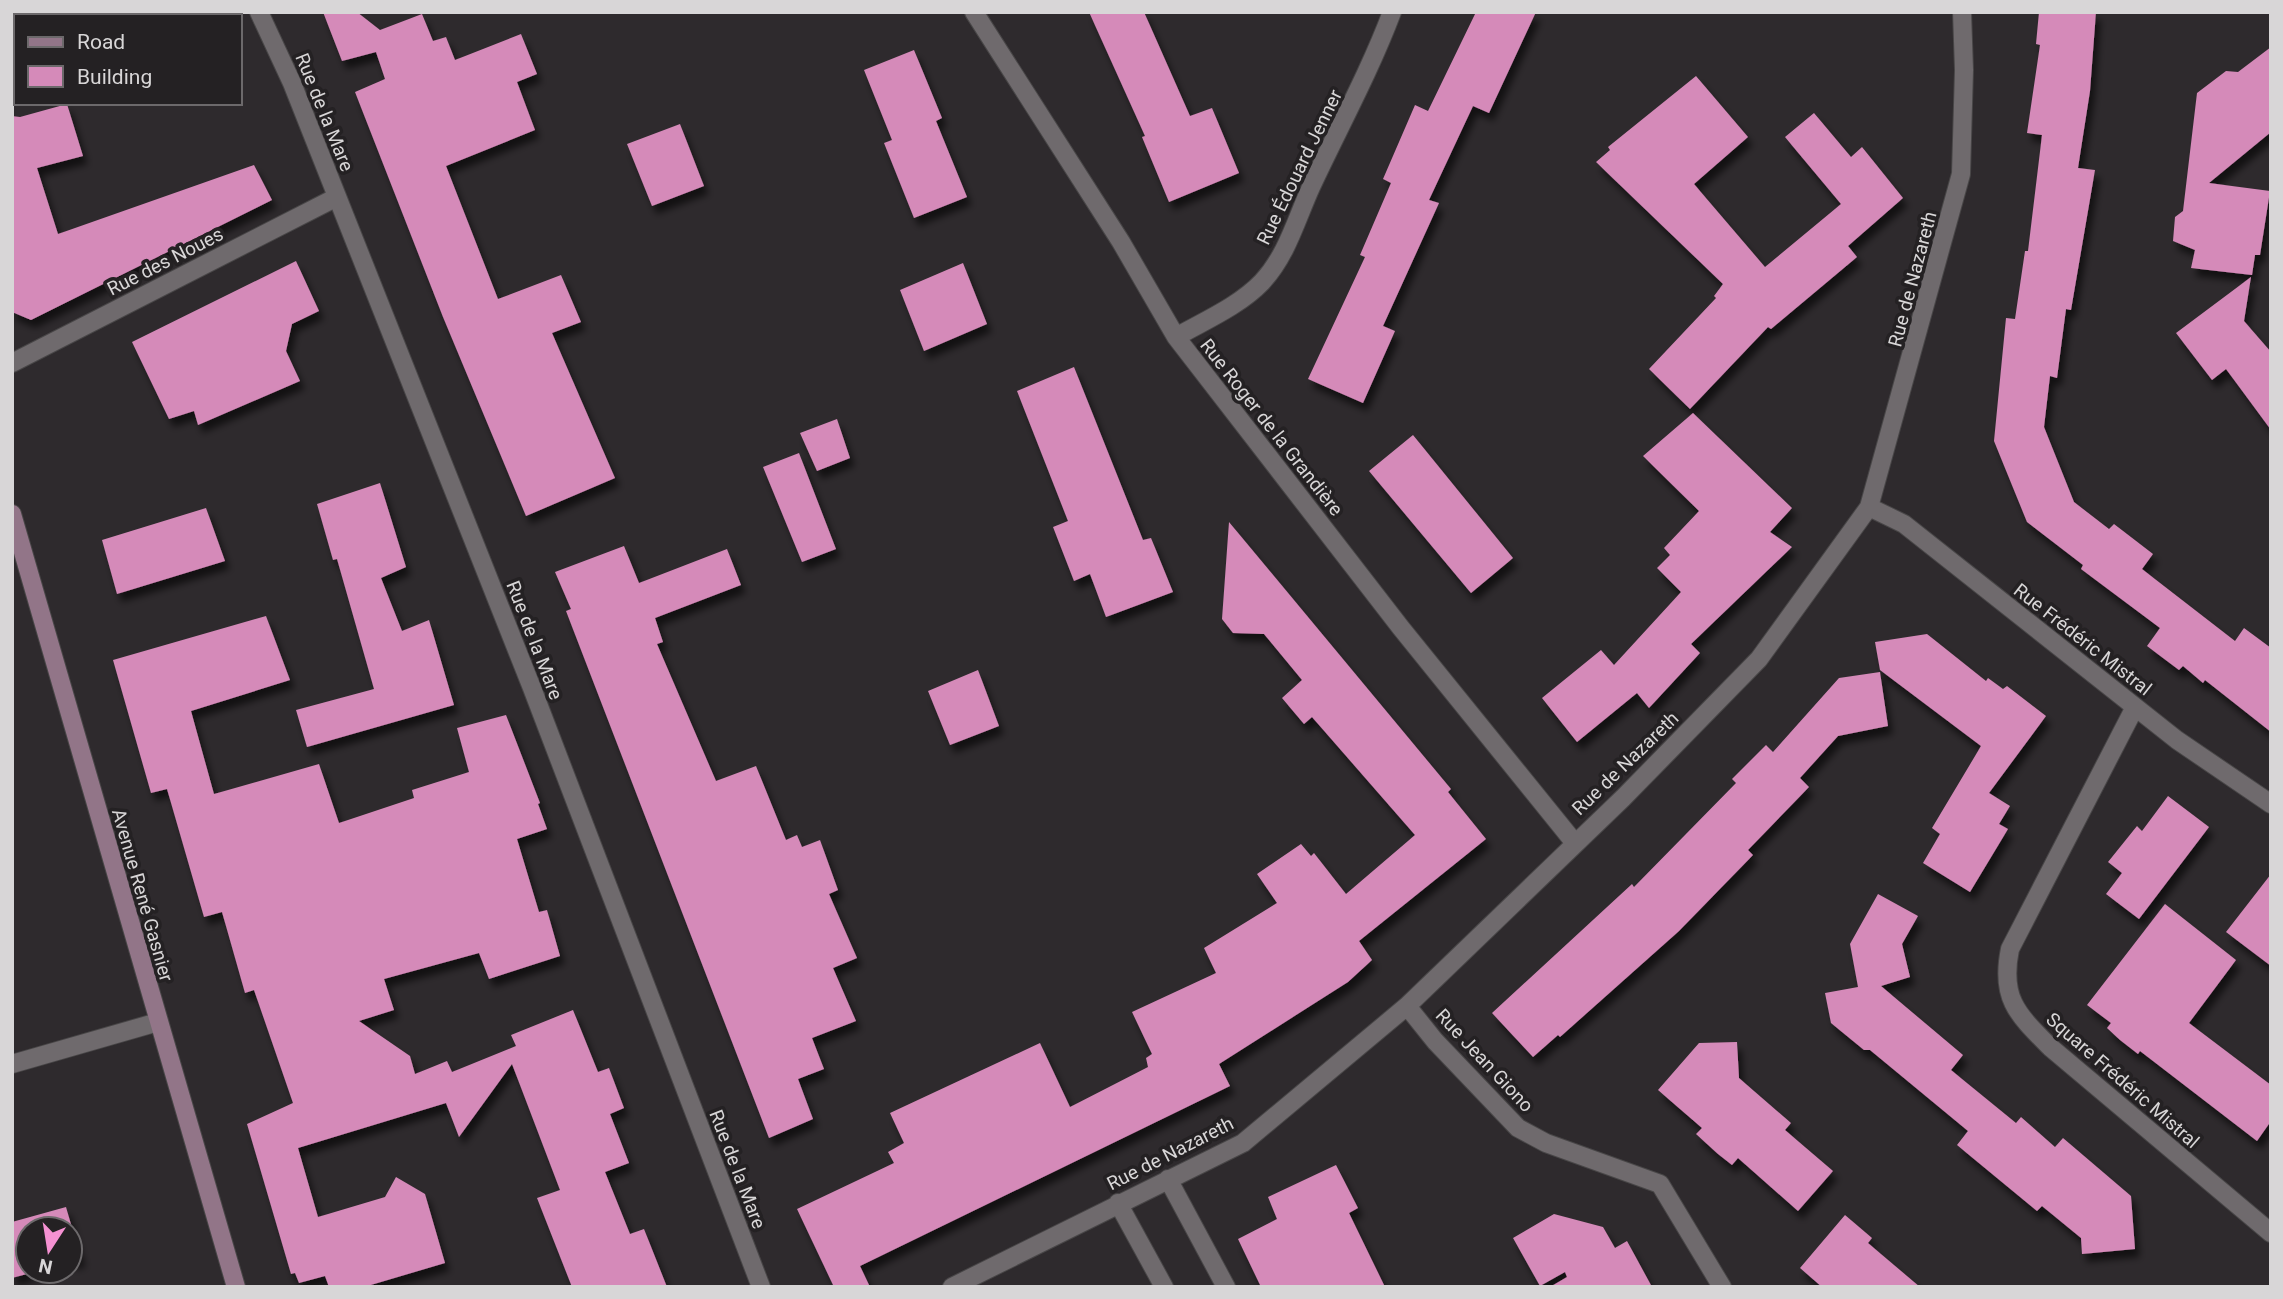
<svg xmlns="http://www.w3.org/2000/svg" width="2283" height="1299" viewBox="0 0 2283 1299" font-family="Roboto,sans-serif">
  <style>
    .building { fill: #d58ab9; filter: url(#shadow) }
    .lines { fill: none; stroke-linecap: round; stroke-linejoin: round }
    .lane-casing { stroke: #484647; stroke-width: 20 }
    .street-casing { stroke: #484647; stroke-width: 20 }
    .secondary-casing { stroke: #484647; stroke-width: 20 }
    .lane { stroke: #6f6a6d; stroke-width: 18 }
    .street { stroke: #6f6a6d; stroke-width: 18 }
    .secondary { stroke: #927588; stroke-width: 18 }
    .labels { text-anchor: middle; stroke-width: 7; stroke-linejoin: round; paint-order: stroke }
    .street-label { font-size: 19px; fill: #d8d6d7; stroke: #242123 }
  </style>
  <defs>
    <filter id="shadow"><feDropShadow dx="4.5" dy="8" stdDeviation="3.5" flood-color="#0009"/></filter>
  </defs>
  <rect width="100%" height="100%" fill="#2e2a2d"/>
  <path class="building" d="M 323,12 L 357,12 L 380,30 L 422,14 L 433,41 L 446,37 L 455,60 L 521,34 L 537,74 L 517,82 L 535,130 L 446,166 L 498,299 L 561,275 L 581,322 L 552,333 L 615,478 L 526,516 L 443,317 L 355,92 L 385,79 L 376,52 L 342,61 Z
    M 1089,12 L 1144,12 L 1190,116 L 1212,108 L 1239,173 L 1169,202 L 1142,137 L 1145,136 Z
    M 1476,12 L 1536,12 L 1489,113 L 1473,106 L 1429,200 L 1439,203 L 1383,326 L 1395,331 L 1363,403 L 1308,379 L 1365,257 L 1360,255 L 1391,183 L 1383,179 L 1415,105 L 1428,111 Z
    M 2039,12 L 2096,12 L 2090,91 L 2078,168 L 2095,170 L 2071,310 L 2066,309 L 2057,378 L 2050,376 L 2044,427 L 2074,502 L 2109,529 L 2114,524 L 2153,554 L 2142,569 L 2235,641 L 2244,628 L 2271,648 L 2271,732 L 2205,680 L 2203,683 L 2183,666 L 2179,670 L 2147,646 L 2160,628 L 2081,569 L 2083,565 L 2027,522 L 1994,441 L 2006,318 L 2015,319 L 2025,251 L 2028,251 L 2042,135 L 2027,133 L 2040,45 L 2036,44 Z
    M 2271,47 L 2271,132 L 2209,183 L 2270,191 L 2260,255 L 2255,255 L 2252,275 L 2191,268 L 2195,250 L 2173,241 L 2175,217 L 2183,211 L 2197,93 L 2226,71 L 2238,72 Z
    M 914,50 L 942,118 L 936,121 L 967,197 L 914,218 L 884,143 L 892,140 L 864,70 Z
    M 1696,76 L 1748,137 L 1694,184 L 1765,267 L 1841,204 L 1785,137 L 1814,113 L 1851,157 L 1862,147 L 1903,198 L 1848,246 L 1857,257 L 1771,329 L 1768,327 L 1690,409 L 1649,369 L 1716,298 L 1714,296 L 1723,284 L 1596,162 L 1610,150 L 1608,147 Z
    M 67,104 L 83,156 L 37,168 L 58,234 L 254,165 L 272,200 L 31,320 L 12,312 L 12,116 L 20,117 Z
    M 680,124 L 704,186 L 652,206 L 627,144 Z
    M 296,261 L 319,311 L 292,324 L 286,351 L 300,381 L 198,425 L 194,411 L 169,419 L 132,342 Z
    M 963,263 L 987,324 L 924,351 L 900,290 Z
    M 2251,277 L 2244,321 L 2271,352 L 2271,430 L 2226,369 L 2212,380 L 2176,333 Z
    M 1074,367 L 1143,540 L 1151,538 L 1173,592 L 1106,617 L 1090,574 L 1074,581 L 1053,527 L 1068,521 L 1017,391 Z
    M 1693,413 L 1792,508 L 1770,532 L 1792,547 L 1691,644 L 1700,653 L 1649,708 L 1637,693 L 1577,742 L 1542,698 L 1601,650 L 1614,665 L 1681,592 L 1657,568 L 1670,555 L 1664,548 L 1699,511 L 1643,456 Z
    M 837,419 L 850,458 L 817,471 L 800,433 Z
    M 1413,435 L 1513,558 L 1471,593 L 1369,471 Z
    M 799,453 L 836,549 L 802,562 L 763,467 Z
    M 380,483 L 406,567 L 381,578 L 402,631 L 429,620 L 454,705 L 307,747 L 296,710 L 374,689 L 337,559 L 333,560 L 317,504 Z
    M 206,508 L 225,561 L 117,594 L 102,540 Z
    M 1229,522 L 1451,789 L 1448,792 L 1486,839 L 1359,941 L 1372,960 L 1348,982 L 1219,1064 L 1230,1086 L 860,1266 L 870,1287 L 834,1287 L 797,1209 L 894,1163 L 888,1152 L 904,1143 L 890,1113 L 1040,1043 L 1070,1107 L 1148,1067 L 1146,1058 L 1152,1054 L 1132,1012 L 1216,973 L 1204,948 L 1277,903 L 1257,874 L 1301,844 L 1311,856 L 1314,853 L 1346,894 L 1415,835 L 1312,717 L 1304,724 L 1282,698 L 1302,680 L 1264,634 L 1233,633 L 1222,619 Z
    M 624,546 L 639,583 L 727,549 L 741,585 L 655,618 L 663,642 L 657,644 L 716,781 L 756,766 L 786,840 L 797,835 L 802,847 L 820,840 L 838,890 L 829,894 L 857,958 L 833,968 L 856,1021 L 812,1038 L 824,1069 L 798,1079 L 813,1119 L 769,1138 L 566,611 L 571,609 L 555,572 Z
    M 266,616 L 290,680 L 191,711 L 214,794 L 319,764 L 339,823 L 414,798 L 412,790 L 469,772 L 457,728 L 506,715 L 540,803 L 538,804 L 547,829 L 517,839 L 539,912 L 547,910 L 560,956 L 489,979 L 479,953 L 384,979 L 394,1010 L 359,1021 L 410,1056 L 415,1074 L 447,1061 L 452,1072 L 516,1046 L 511,1035 L 573,1010 L 598,1072 L 609,1068 L 624,1108 L 610,1114 L 629,1163 L 605,1172 L 630,1234 L 644,1229 L 667,1287 L 572,1287 L 537,1198 L 560,1190 L 512,1064 L 459,1137 L 446,1103 L 298,1148 L 318,1217 L 385,1197 L 396,1177 L 425,1194 L 445,1263 L 364,1287 L 329,1287 L 325,1276 L 299,1283 L 295,1273 L 291,1274 L 247,1124 L 293,1103 L 254,990 L 245,993 L 222,912 L 204,917 L 167,789 L 151,793 L 113,660 Z
    M 1927,634 L 1986,681 L 1988,678 L 2003,689 L 2007,686 L 2046,716 L 1989,793 L 2010,806 L 1999,824 L 2008,829 L 1970,892 L 1923,863 L 1940,834 L 1932,828 L 1981,746 L 1880,670 L 1875,642 Z
    M 978,670 L 999,726 L 950,745 L 928,691 Z
    M 1880,672 L 1888,726 L 1838,736 L 1800,778 L 1809,787 L 1748,850 L 1753,855 L 1679,931 L 1560,1037 L 1558,1035 L 1533,1057 L 1492,1013 L 1632,884 L 1634,887 L 1736,783 L 1732,779 L 1766,745 L 1773,752 L 1839,678 Z
    M 2168,796 L 2209,827 L 2139,919 L 2106,894 L 2122,873 L 2108,862 L 2137,826 L 2142,831 Z
    M 2271,874 L 2271,966 L 2226,932 Z
    M 1878,894 L 1918,916 L 1902,944 L 1910,977 L 1881,986 L 1963,1055 L 1951,1070 L 2016,1123 L 2021,1117 L 2055,1147 L 2063,1138 L 2131,1196 L 2135,1249 L 2082,1254 L 2081,1238 L 2042,1206 L 2037,1211 L 1957,1145 L 1968,1131 L 1870,1050 L 1864,1050 L 1831,1023 L 1825,993 L 1858,987 L 1850,944 Z
    M 2165,904 L 2236,960 L 2189,1023 L 2271,1085 L 2271,1121 L 2257,1141 L 2140,1051 L 2138,1054 L 2120,1040 L 2107,1028 L 2111,1023 L 2087,1005 Z
    M 1737,1042 L 1739,1078 L 1791,1123 L 1785,1130 L 1833,1171 L 1798,1211 L 1738,1158 L 1732,1165 L 1718,1154 L 1696,1134 L 1702,1128 L 1658,1090 L 1699,1043 Z
    M 1336,1165 L 1358,1208 L 1349,1213 L 1385,1287 L 1261,1287 L 1238,1239 L 1277,1219 L 1268,1197 Z
    M 66,1207 L 81,1259 L 70,1262 L 70,1229 L 28,1229 L 28,1271 L 38,1271 L 12,1278 L 12,1222 Z
    M 1554,1214 L 1603,1227 L 1615,1248 L 1627,1241 L 1652,1287 L 1550,1287 L 1567,1277 L 1565,1272 L 1540,1286 L 1513,1238 Z
    M 1845,1215 L 1872,1238 L 1868,1243 L 1920,1287 L 1822,1287 L 1800,1268 Z"/>
  <g class="lines">
    <defs>
      <path id="lane" d="M 12,1064 L 158,1022"/>
      <path id="street" d="M 259,12 L 292,83 L 532,688 L 761,1287
        M 974,12 L 1121,242 L 1176,337 L 1401,628 L 1574,842
        M 1176,337 C 1204,321 1239,306 1262,282 C 1287,255 1296,220 1311,187 C 1338,129 1369,73 1392,12
        M 12,363 L 337,197
        M 1869,507 L 1904,524 L 2177,740 L 2271,804
        M 2135,707 L 2010,949 C 2000,998 2017,1014 2050,1047 L 2271,1233
        M 1407,1006 L 1435,1041 L 1518,1128 L 1546,1143 L 1660,1184 L 1722,1287
        M 1168,1179 L 1226,1287
        M 1118,1203 L 1164,1287
        M 952,1287 L 1243,1143 L 1407,1006 L 1623,798 L 1759,659 L 1869,507 L 1961,174 L 1964,70 L 1962,12"/>
      <path id="secondary" d="M 12,514 L 236,1287"/>
    </defs>
    <use href="#lane" class="lane-casing"/>
    <use href="#street" class="street-casing"/>
    <use href="#secondary" class="secondary-casing"/>
    <use href="#lane" class="lane"/>
    <use href="#street" class="street"/>
    <use href="#secondary" class="secondary"/>
  </g>
  <g class="labels">
    <g class="street-label">
      <text transform="translate(325 112) rotate(68)" y="7">Rue de la Mare</text>
      <text transform="translate(1299 167) rotate(-64)" y="7">Rue Édouard Jenner</text>
      <text transform="translate(165 261) rotate(-27)" y="7">Rue des Noues</text>
      <text transform="translate(1912 279) rotate(-75)" y="7">Rue de Nazareth</text>
      <text transform="translate(1272 427) rotate(52)" y="7">Rue Roger de la Grandière</text>
      <text transform="translate(2083 639) rotate(38)" y="7">Rue Frédéric Mistral</text>
      <text transform="translate(535 640) rotate(69)" y="7">Rue de la Mare</text>
      <text transform="translate(1625 763) rotate(-44)" y="7">Rue de Nazareth</text>
      <text transform="translate(143 895) rotate(74)" y="7">Avenue René Gasnier</text>
      <text transform="translate(1485 1060) rotate(47)" y="7">Rue Jean Giono</text>
      <text transform="translate(2123 1080) rotate(41)" y="7">Square Frédéric Mistral</text>
      <text transform="translate(1170 1153) rotate(-27)" y="7">Rue de Nazareth</text>
      <text transform="translate(738 1169) rotate(69)" y="7">Rue de la Mare</text>
    </g>
  </g>
  <rect width="2283" height="1299" fill="none" stroke="#d8d6d7" stroke-width="28"/>
  <rect x="14" y="14" width="228" height="91" fill="#242123" stroke="#6c696b" stroke-width="2"/>
  <rect x="28" y="37" width="35" height="10" fill="#927588" stroke="#6c696b" stroke-width="2"/>
  <text x="77" y="49" font-size="21" fill="#d8d6d7">Road</text>
  <rect x="28" y="66" width="35" height="21" fill="#d58ab9" stroke="#6c696b" stroke-width="2"/>
  <text x="77" y="84" font-size="21" fill="#d8d6d7">Building</text>
  <g transform="translate(49 1250) rotate(192)"><circle r="33" fill="#242123" stroke="#6c696b" stroke-width="2"/>
  <path d="M0-5L12 26L0 18L-12 26Z" fill="#f591d2"/>
  <text y="-10" font-size="19" font-weight="bold" text-anchor="middle" fill="#d8d6d7">N</text>
  </g>
</svg>
